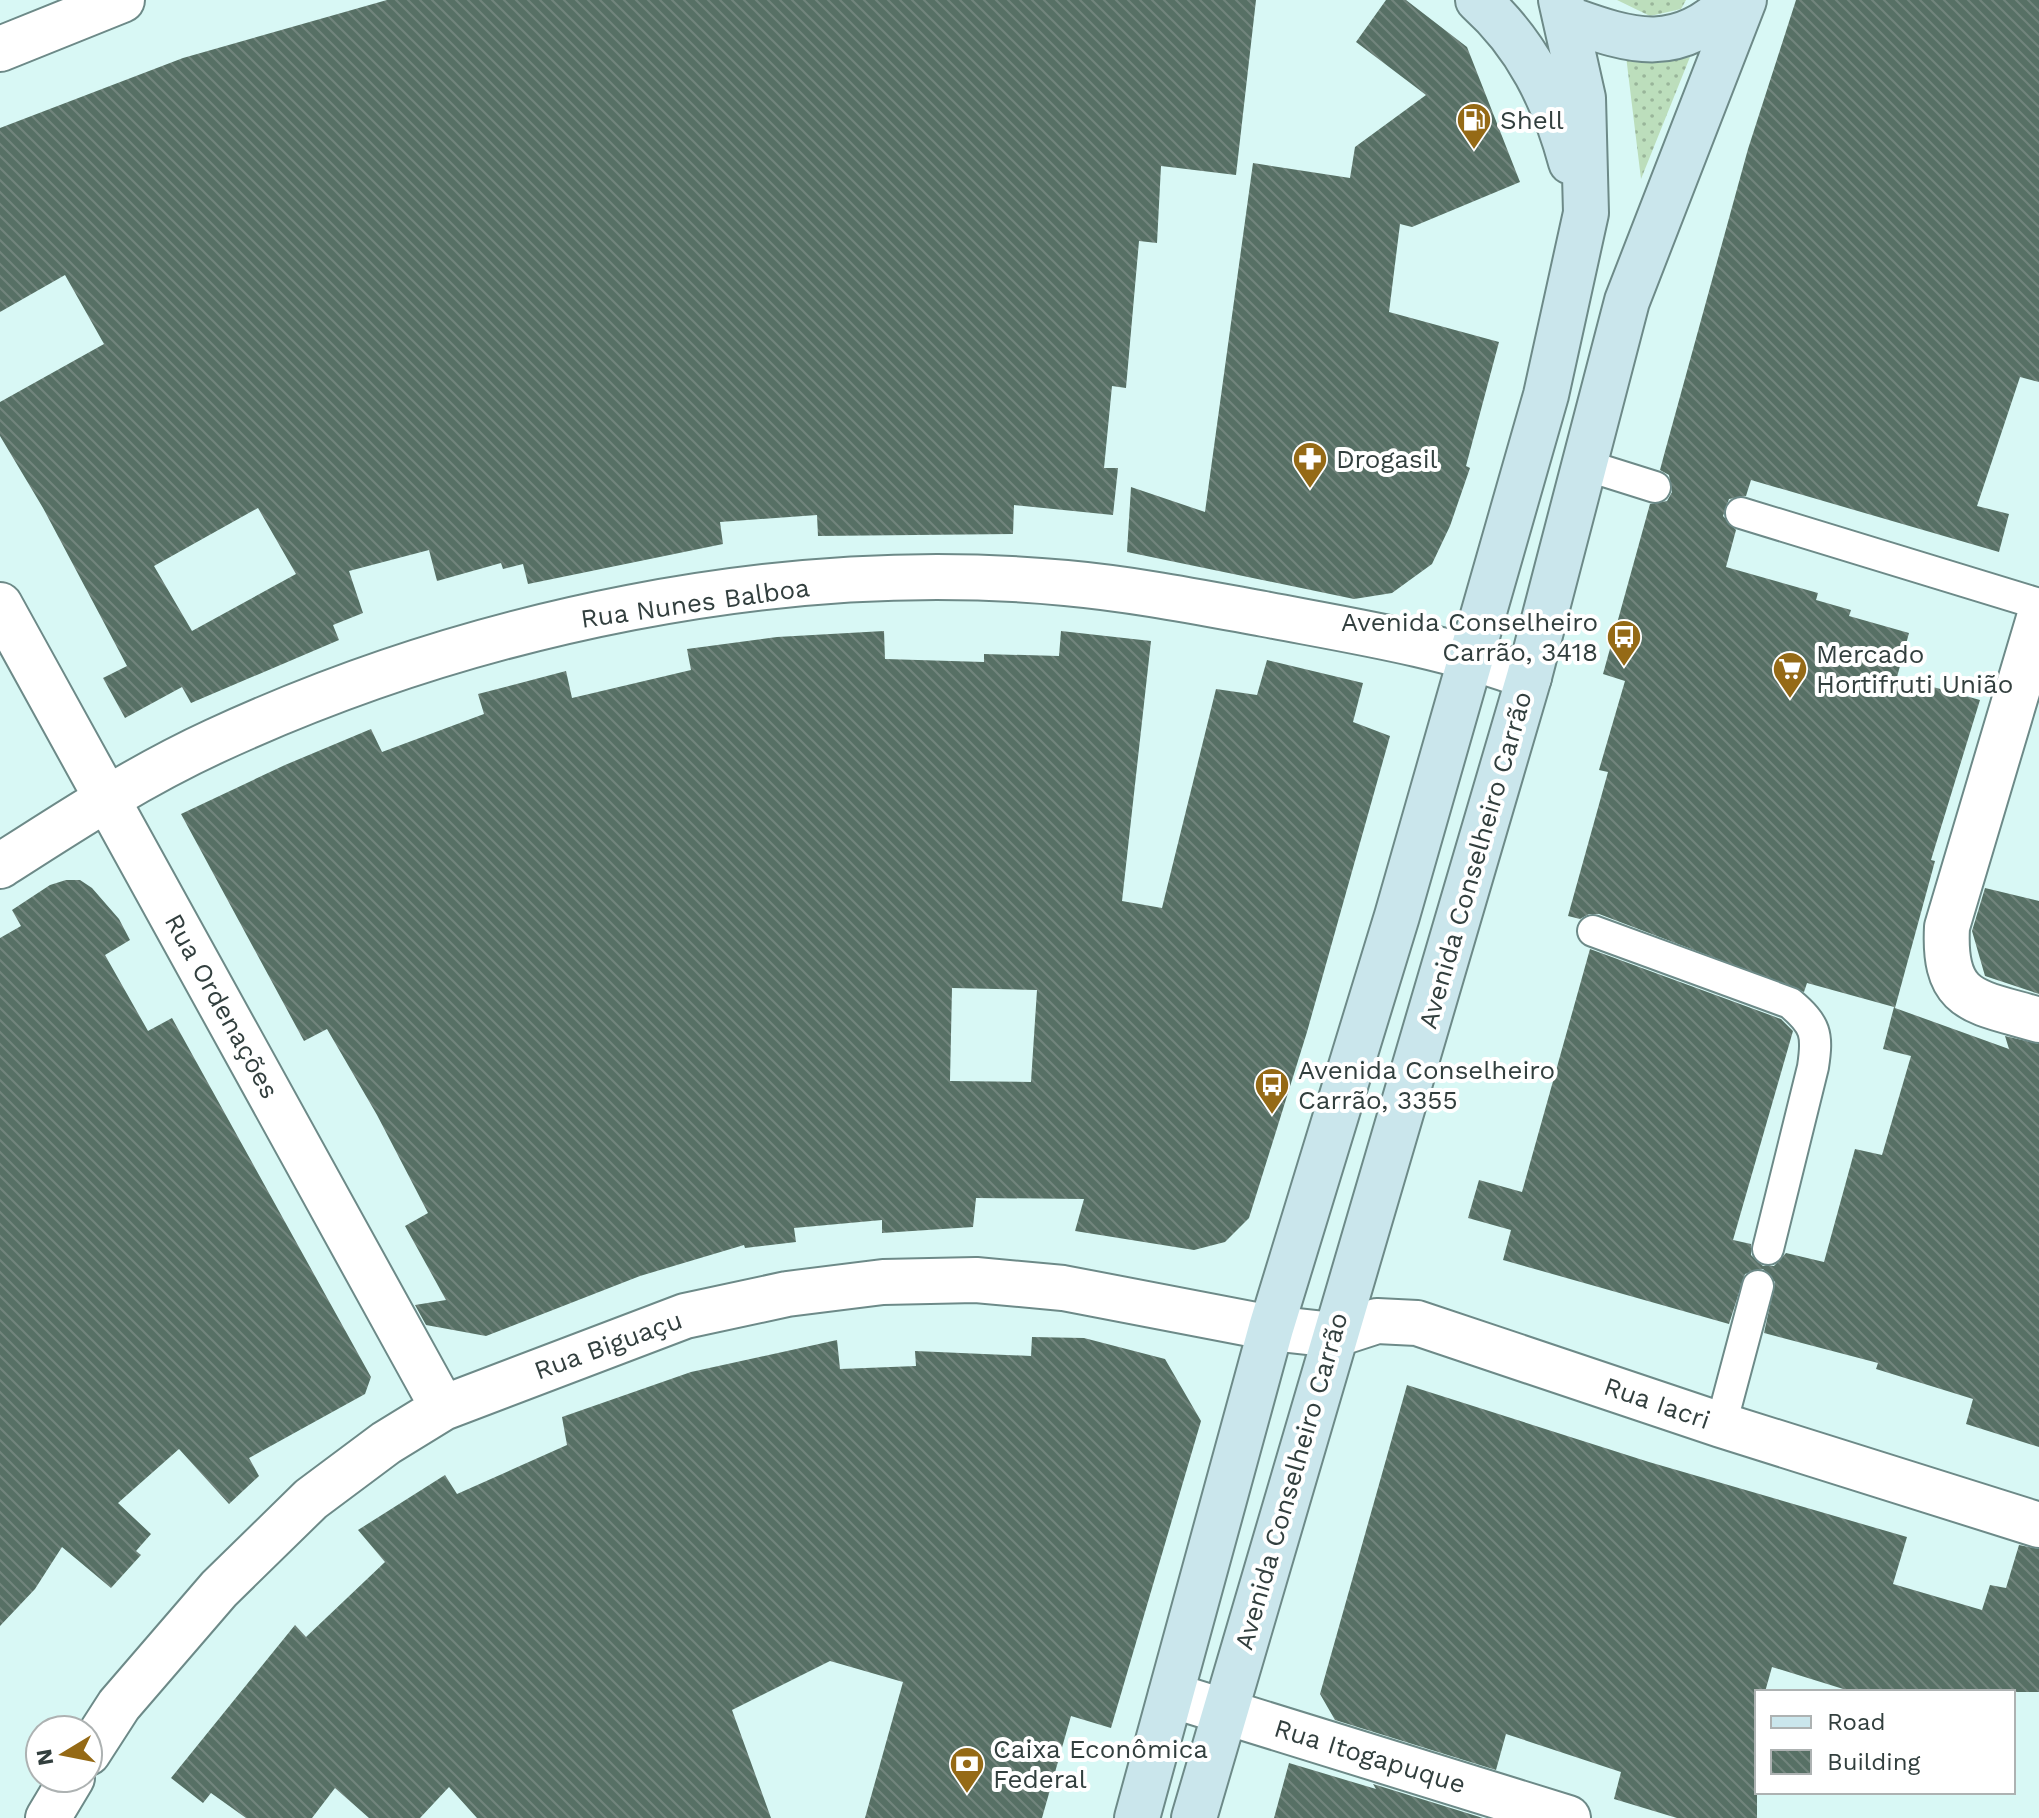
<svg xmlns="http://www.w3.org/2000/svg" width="2039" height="1818" viewBox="0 0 2039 1818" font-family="'Work Sans',sans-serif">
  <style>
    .park { fill: url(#park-dots) }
    .building { fill: url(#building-back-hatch); fill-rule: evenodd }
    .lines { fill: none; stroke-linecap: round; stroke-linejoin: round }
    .service-casing { stroke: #6d8a88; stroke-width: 34 }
    .minor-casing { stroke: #6d8a88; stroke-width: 48 }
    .secondary-casing { stroke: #6d8a88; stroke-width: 48 }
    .service { stroke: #fff; stroke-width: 30 }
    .minor { stroke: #fff; stroke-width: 44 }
    .secondary { stroke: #cae6ec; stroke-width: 44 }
    .labels { text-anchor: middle; stroke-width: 8; stroke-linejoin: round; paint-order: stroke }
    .poi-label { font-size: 26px; fill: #323f3e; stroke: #fff; text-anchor: start }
    .street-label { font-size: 26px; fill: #323f3e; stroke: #fff }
  </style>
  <defs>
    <pattern id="park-dots" width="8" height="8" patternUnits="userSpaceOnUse" patternTransform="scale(2)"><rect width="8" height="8" fill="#bcdebc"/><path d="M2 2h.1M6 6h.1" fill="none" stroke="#99b59a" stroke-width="1.8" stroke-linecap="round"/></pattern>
    <pattern id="building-back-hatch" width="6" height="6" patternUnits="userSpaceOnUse" patternTransform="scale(2)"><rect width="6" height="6" fill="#577065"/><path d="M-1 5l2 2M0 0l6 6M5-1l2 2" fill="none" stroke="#72857d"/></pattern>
  </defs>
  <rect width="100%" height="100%" fill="#d8f8f5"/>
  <path class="park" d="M 1617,0 L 1686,0 L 1681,9 L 1650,16 Z
    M 1626,56 L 1658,63 L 1690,57 L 1641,179 Z"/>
  <path class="building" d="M 387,0 L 1256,0 L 1236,175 L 1161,166 L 1157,243 L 1139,241 L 1126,388 L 1112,386 L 1104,468 L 1118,468 L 1113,515 L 1014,505 L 1013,534 L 818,536 L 817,515 L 720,522 L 723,544 L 528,584 L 523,564 L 503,569 L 501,563 L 437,581 L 429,550 L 349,571 L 363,613 L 333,625 L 339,640 L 191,703 L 182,687 L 125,718 L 103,678 L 127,666 L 43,508 L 0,436 L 0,402 L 104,344 L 65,275 L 0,312 L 0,128 L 183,58 ZM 258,508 L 296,574 L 192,631 L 154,566 Z
    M 1386,0 L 1406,0 L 1467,47 L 1520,182 L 1412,227 L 1400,224 L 1389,312 L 1499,342 L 1466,466 L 1470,468 L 1450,526 L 1432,564 L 1392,593 L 1354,599 L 1127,552 L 1131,487 L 1205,512 L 1253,163 L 1350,178 L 1355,147 L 1426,95 L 1356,42 Z
    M 1796,0 L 2039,0 L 2039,382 L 2020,377 L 1977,506 L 2009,514 L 1999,552 L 1751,480 L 1746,496 L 1729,499 L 1723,516 L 1736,530 L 1726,567 L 1818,593 L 1816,600 L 1851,610 L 1849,616 L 1909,633 L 1897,677 L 1980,700 L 1931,860 L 1935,861 L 1895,1008 L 2009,1049 L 2005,1036 L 2039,1044 L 2039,1447 L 1966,1424 L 1973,1399 L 1876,1369 L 1878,1363 L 1764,1333 L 1775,1282 L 1763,1269 L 1745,1274 L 1729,1324 L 1503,1260 L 1511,1230 L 1468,1218 L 1479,1180 L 1522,1192 L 1590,949 L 1781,1019 L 1793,1031 L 1733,1240 L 1751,1244 L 1751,1255 L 1763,1266 L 1774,1266 L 1786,1253 L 1824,1262 L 1855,1149 L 1882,1155 L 1911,1056 L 1883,1049 L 1894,1007 L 1807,983 L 1804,992 L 1599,914 L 1589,914 L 1580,919 L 1568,916 L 1608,772 L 1599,770 L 1625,681 L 1603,674 L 1650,504 L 1667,501 L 1672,492 L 1669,475 L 1660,470 L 1664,455 L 1748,149 Z
    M 884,631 L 885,659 L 984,662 L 984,654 L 1059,656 L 1061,631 L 1151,641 L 1122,901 L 1162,908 L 1216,689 L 1257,695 L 1267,660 L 1363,683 L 1353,722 L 1390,736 L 1307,1032 L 1249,1218 L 1225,1242 L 1194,1250 L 1075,1231 L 1084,1199 L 976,1198 L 973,1227 L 882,1233 L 882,1220 L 794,1228 L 796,1242 L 745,1248 L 744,1245 L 640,1276 L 486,1336 L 426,1325 L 415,1305 L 446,1300 L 405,1226 L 428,1213 L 377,1115 L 327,1029 L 304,1041 L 181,814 L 285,765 L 371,729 L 382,752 L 484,714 L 478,694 L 566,671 L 572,698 L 691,670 L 687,649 L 777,637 ZM 952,988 L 1037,990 L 1031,1082 L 950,1081 Z
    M 66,880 L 80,880 L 92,888 L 119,919 L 130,940 L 105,955 L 148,1031 L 172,1018 L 371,1377 L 365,1394 L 249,1458 L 259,1476 L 229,1504 L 179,1449 L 118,1503 L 151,1534 L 136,1551 L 141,1555 L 111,1588 L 62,1547 L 35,1589 L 0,1626 L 0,938 L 21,926 L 12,910 L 50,885 Z
    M 1985,888 L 2039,901 L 2039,994 L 1985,976 L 1972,931 Z
    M 1032,1337 L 1084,1338 L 1165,1359 L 1201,1421 L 1111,1728 L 1071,1716 L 1042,1818 L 865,1818 L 903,1682 L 830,1661 L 732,1710 L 771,1818 L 477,1818 L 449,1787 L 420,1818 L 369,1818 L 335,1788 L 312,1818 L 246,1818 L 211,1793 L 203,1803 L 171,1778 L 295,1625 L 306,1637 L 385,1562 L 358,1530 L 445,1475 L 457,1494 L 567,1445 L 562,1417 L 691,1372 L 837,1340 L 840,1369 L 916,1366 L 915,1351 L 1031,1356 Z
    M 1407,1385 L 1649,1462 L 1907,1537 L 1893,1584 L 1982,1610 L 1990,1585 L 2006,1588 L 2019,1545 L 2039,1549 L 2039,1692 L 1853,1692 L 1772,1667 L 1765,1692 L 1757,1692 L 1757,1818 L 1677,1818 L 1614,1799 L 1621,1772 L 1506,1734 L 1496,1770 L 1335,1720 L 1320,1694 Z
    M 1289,1763 L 1376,1789 L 1373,1784 L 1483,1818 L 1274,1818 Z"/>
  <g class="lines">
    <defs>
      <path id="service" d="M 1585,465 L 1655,487
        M 1741,513 L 2039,604
        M 1593,931 L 1790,1003 C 1816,1025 1818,1034 1813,1067 L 1768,1249
        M 1721,1425 L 1758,1286"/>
      <path id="minor" d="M 0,49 L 122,0
        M 0,605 L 443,1408
        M 2039,618 L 1947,927 C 1943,1004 1976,1001 2039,1020
        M 0,866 C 70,821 139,776 215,741 C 470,623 784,556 1066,583 C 1132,589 1198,602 1264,614 C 1353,631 1444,645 1529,677
        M 1171,1695 L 1568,1818
        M 88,1753 L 119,1705 L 219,1589 L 311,1499 L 386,1443 L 443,1408 L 685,1316 L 787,1294 L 883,1282 L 976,1280 L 1063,1288 L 1271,1328 L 1334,1335 L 1377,1321 L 1417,1323 L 1721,1425 L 2039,1525
        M 48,1818 L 72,1778"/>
      <path id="secondary" d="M 1478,0 C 1527,44 1554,99 1571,162
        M 1566,18 C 1634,43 1678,56 1734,0
        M 1137,1818 L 1271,1328 L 1397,916 L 1546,395 L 1586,213 L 1583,98 L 1561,0
        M 1194,1818 L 1529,677 L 1627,301 L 1744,0"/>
    </defs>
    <use href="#service" class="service-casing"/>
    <use href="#minor" class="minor-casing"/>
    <use href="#secondary" class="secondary-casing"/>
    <use href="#service" class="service"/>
    <use href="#minor" class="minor"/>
    <use href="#secondary" class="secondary"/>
  </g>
  <defs>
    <symbol id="fuel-pin" viewBox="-11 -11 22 30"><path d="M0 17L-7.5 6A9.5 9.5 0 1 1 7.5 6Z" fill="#956a16" stroke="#fff"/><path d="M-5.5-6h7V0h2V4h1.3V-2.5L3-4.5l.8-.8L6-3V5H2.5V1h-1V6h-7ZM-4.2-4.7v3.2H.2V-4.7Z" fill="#fff"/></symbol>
    <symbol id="pharmacy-pin" viewBox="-11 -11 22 30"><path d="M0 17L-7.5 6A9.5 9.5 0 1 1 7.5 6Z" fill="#956a16" stroke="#fff"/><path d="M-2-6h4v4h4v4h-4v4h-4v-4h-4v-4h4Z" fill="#fff"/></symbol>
    <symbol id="bus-pin" viewBox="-11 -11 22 30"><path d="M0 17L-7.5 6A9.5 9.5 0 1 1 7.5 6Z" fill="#956a16" stroke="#fff"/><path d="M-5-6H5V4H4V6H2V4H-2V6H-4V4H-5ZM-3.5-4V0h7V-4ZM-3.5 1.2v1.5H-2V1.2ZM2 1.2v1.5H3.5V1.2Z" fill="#fff"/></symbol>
    <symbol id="supermarket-pin" viewBox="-11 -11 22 30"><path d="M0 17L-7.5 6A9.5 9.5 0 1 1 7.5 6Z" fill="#956a16" stroke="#fff"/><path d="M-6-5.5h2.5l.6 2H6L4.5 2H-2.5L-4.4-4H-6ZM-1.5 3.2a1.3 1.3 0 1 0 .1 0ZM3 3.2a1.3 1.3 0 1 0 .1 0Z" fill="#fff"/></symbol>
    <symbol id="bank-pin" viewBox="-11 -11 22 30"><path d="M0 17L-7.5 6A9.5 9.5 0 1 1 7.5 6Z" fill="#956a16" stroke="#fff"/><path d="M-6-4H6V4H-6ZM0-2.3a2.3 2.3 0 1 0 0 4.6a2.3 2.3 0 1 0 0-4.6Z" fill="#fff"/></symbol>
  </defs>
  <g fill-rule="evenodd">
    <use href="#fuel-pin" x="1454" y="100" width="40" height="54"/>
    <use href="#pharmacy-pin" x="1290" y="439" width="40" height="54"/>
    <use href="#bus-pin" x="1604" y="617" width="40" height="54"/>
    <use href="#supermarket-pin" x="1770" y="649" width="40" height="54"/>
    <use href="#bus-pin" x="1252" y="1065" width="40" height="54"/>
    <use href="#bank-pin" x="947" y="1744" width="40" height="54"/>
  </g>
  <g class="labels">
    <g class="poi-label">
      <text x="1500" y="129">Shell</text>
      <text x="1336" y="468">Drogasil</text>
      <text x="1598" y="631" text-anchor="end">Avenida Conselheiro<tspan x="1598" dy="30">Carrão, 3418</tspan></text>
      <text x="1816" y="663">Mercado<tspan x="1816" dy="30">Hortifruti União</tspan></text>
      <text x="1298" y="1079">Avenida Conselheiro<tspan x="1298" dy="30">Carrão, 3355</tspan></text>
      <text x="993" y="1758">Caixa Econômica<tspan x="993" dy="30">Federal</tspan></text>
    </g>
    <g class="street-label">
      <text transform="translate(695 603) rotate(-8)" y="9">Rua Nunes Balboa</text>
      <text transform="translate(1475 860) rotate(-74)" y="9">Avenida Conselheiro Carrão</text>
      <text transform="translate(222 1006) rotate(61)" y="9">Rua Ordenações</text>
      <text transform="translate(608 1345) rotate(-20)" y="9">Rua Biguaçu</text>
      <text transform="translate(1657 1403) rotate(19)" y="9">Rua Iacri</text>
      <text transform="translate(1291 1481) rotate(-74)" y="9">Avenida Conselheiro Carrão</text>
      <text transform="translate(1370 1756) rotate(17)" y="9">Rua Itogapuque</text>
    </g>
  </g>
  <rect x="1755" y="1690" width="260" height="104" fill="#ffffff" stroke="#adb2b2" stroke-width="2"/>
  <rect x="1771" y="1716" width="40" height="12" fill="#cae6ec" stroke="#adb2b2" stroke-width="2"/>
  <text x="1827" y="1730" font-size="24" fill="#323f3e">Road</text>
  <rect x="1771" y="1750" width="40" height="24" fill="url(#building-back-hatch)" stroke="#adb2b2" stroke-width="2"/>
  <text x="1827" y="1770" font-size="24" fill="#323f3e">Building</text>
  <g transform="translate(64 1754) rotate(260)"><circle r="38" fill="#ffffff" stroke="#adb2b2" stroke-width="2"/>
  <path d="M0-6L14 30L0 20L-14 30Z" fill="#956a16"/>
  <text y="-12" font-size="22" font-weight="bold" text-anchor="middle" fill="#323f3e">N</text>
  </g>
</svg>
